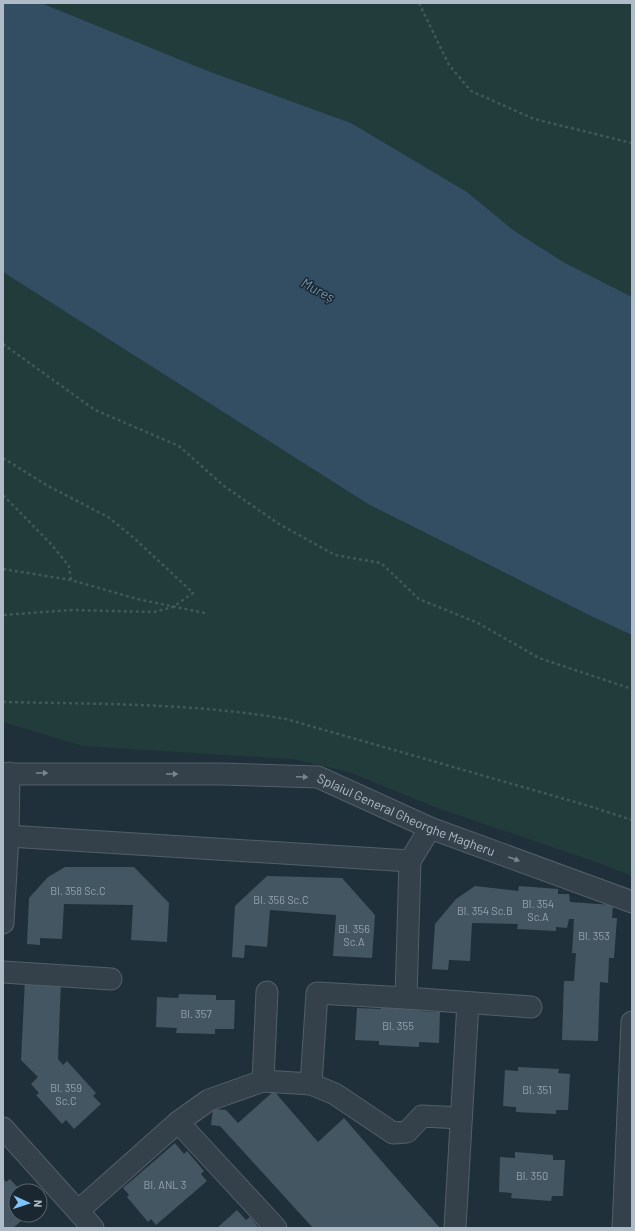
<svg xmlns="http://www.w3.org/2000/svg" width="635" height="1231" viewBox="0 0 635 1231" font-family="Barlow,sans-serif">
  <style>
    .green { fill: #223c3b }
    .water { fill: #334e63 }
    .building { fill: #445662 }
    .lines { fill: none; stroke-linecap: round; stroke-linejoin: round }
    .minor-casing { stroke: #525f69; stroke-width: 23 }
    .path { stroke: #405857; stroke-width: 2.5; stroke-dasharray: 3 3; stroke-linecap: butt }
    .minor { stroke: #34414b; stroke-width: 21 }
    .oneway { fill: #78858f }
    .labels { text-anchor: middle; stroke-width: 3; stroke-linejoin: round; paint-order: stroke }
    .number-label { font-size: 11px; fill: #94a2ae }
    .street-label { font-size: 13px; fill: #afbcc7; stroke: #1a2630 }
    .water-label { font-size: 14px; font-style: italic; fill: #6e93ac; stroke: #1a2630 }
  </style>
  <rect width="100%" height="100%" fill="#20303b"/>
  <path class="green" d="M 41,3 L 632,3 L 632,297 L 565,263 L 513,230 L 467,192 L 351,123 L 208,71 Z
    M 3,272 L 368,504 L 593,617 L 632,635 L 632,876 L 596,862 L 440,809 L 349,772 L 293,759 L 83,746 L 3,722 Z"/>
  <path class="water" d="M 3,3 L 41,3 L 208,71 L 351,123 L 467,192 L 513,230 L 565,263 L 632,297 L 632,635 L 593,617 L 368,504 L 3,272 Z"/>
  <path class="building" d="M 65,867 L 134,867 L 169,903 L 167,942 L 131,940 L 133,905 L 64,904 L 62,939 L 40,938 L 40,945 L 27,944 L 29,898 L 48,877 Z
    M 267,876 L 342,878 L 375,915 L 372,958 L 333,956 L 336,915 L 270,910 L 267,947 L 245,945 L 244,958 L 232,957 L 235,906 Z
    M 475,886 L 518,891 L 519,886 L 558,889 L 558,894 L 569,894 L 570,902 L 613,905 L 612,918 L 617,918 L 614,958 L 609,958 L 608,983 L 600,982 L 598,1041 L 562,1040 L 564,981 L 574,981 L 576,953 L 572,953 L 574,919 L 569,919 L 567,928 L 556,927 L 556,931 L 517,929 L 518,924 L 472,923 L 470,961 L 449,960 L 448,970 L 432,969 L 435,924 L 456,899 Z
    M 25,979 L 61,981 L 58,1059 L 63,1065 L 67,1061 L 96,1093 L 93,1096 L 101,1104 L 74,1129 L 66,1120 L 62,1124 L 36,1095 L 39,1093 L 31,1084 L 38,1077 L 21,1060 Z
    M 179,994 L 216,995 L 216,1000 L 235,1000 L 234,1029 L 215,1029 L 215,1034 L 176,1033 L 177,1028 L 156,1027 L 157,997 L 178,998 Z
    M 381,1005 L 420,1006 L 420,1011 L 440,1012 L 439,1043 L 419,1042 L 419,1047 L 379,1045 L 379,1041 L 355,1040 L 357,1008 L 381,1009 Z
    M 518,1067 L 559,1069 L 558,1073 L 570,1074 L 568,1110 L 556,1110 L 556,1114 L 516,1112 L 516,1107 L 503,1106 L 505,1070 L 518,1071 Z
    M 274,1091 L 318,1142 L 344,1118 L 440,1228 L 313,1228 L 220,1126 L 211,1125 L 213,1109 L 226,1110 L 238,1123 Z
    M 175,1143 L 184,1154 L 187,1151 L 204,1171 L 201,1174 L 207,1181 L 156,1225 L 151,1219 L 148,1222 L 127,1197 L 129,1195 L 123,1188 Z
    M 515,1152 L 553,1155 L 553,1160 L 565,1160 L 563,1196 L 552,1196 L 551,1201 L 511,1198 L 512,1193 L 499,1192 L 500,1157 L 515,1158 Z
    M 3,1178 L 6,1182 L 10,1179 L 21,1191 L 16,1191 L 16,1215 L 28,1215 L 13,1228 L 3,1228 Z
    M 237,1210 L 246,1220 L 250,1217 L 259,1228 L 217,1228 Z"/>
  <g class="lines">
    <defs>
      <g id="minor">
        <path id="s1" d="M 3,774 L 221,774 L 318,777 L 430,828 L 632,902"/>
        <path d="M 8,836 L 410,861 L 430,828"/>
        <path d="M 410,861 L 406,998 L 531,1007"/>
        <path d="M 3,923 L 8,836 L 9,773"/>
        <path d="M 3,972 L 111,979"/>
        <path d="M 263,1081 L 311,1084 L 317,993 L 406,998"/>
        <path d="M 311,1084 L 335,1094 L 393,1133 L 407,1132 L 422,1116 L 461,1118"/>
        <path d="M 178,1122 L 209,1100 L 263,1081 L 267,992"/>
        <path d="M 3,1128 L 93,1228"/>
        <path d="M 78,1211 L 178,1122 L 276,1228"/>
        <path d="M 455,1228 L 468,1003"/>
        <path d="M 623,1228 L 632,1022"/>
      </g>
    </defs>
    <use href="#minor" class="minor-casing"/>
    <path class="path" d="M 419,3 L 449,65 L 471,91 L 534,119 L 632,143
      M 3,344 L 95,410 L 179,446 L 224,486 L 279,524 L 335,555 L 381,563 L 419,599 L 478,623 L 539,658 L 632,689
      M 3,458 L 48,486 L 108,517 L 134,538 L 193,593 L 173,607 L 154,612 L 72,610 L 3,615
      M 3,495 L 51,544 L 69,566 L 71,580
      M 3,569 L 71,580 L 137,599 L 205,613
      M 3,702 C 97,704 193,703 286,719 L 589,806 L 632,820"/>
    <use href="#minor" class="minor"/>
  </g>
  <defs><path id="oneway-solid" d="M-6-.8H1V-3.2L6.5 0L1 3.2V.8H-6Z"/></defs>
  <g class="oneway">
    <use href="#oneway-solid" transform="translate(42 773)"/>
    <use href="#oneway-solid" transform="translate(172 774)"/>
    <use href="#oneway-solid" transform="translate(302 777) rotate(2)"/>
    <use href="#oneway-solid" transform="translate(514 859) rotate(20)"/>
  </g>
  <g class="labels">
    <g class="number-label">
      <text x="78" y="895">Bl. 358 Sc.C</text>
      <text x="281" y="904">Bl. 356 Sc.C</text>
      <text x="538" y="908">Bl. 354<tspan x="538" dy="13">Sc.A</tspan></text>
      <text x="485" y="915">Bl. 354 Sc.B</text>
      <text x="354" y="933">Bl. 356<tspan x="354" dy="13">Sc.A</tspan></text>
      <text x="594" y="940">Bl. 353</text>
      <text x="196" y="1018">Bl. 357</text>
      <text x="398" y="1030">Bl. 355</text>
      <text x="66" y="1092">Bl. 359<tspan x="66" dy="13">Sc.C</tspan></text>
      <text x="537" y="1094">Bl. 351</text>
      <text x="532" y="1180">Bl. 350</text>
      <text x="165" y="1189">Bl. ANL 3</text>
    </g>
    <g class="street-label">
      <text dy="5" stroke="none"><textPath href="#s1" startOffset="411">Splaiul General Gheorghe Magheru</textPath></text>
    </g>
    <g class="water-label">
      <text transform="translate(318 290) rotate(28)" y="5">Mureș</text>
    </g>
  </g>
  <rect width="635" height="1231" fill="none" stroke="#afbcc7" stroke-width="8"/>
  <g transform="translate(28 1203) rotate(93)"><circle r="19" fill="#1a2630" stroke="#56626c"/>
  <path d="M0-3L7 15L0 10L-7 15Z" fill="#7ec3fd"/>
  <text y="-6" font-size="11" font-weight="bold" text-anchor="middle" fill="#afbcc7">N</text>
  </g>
</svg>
